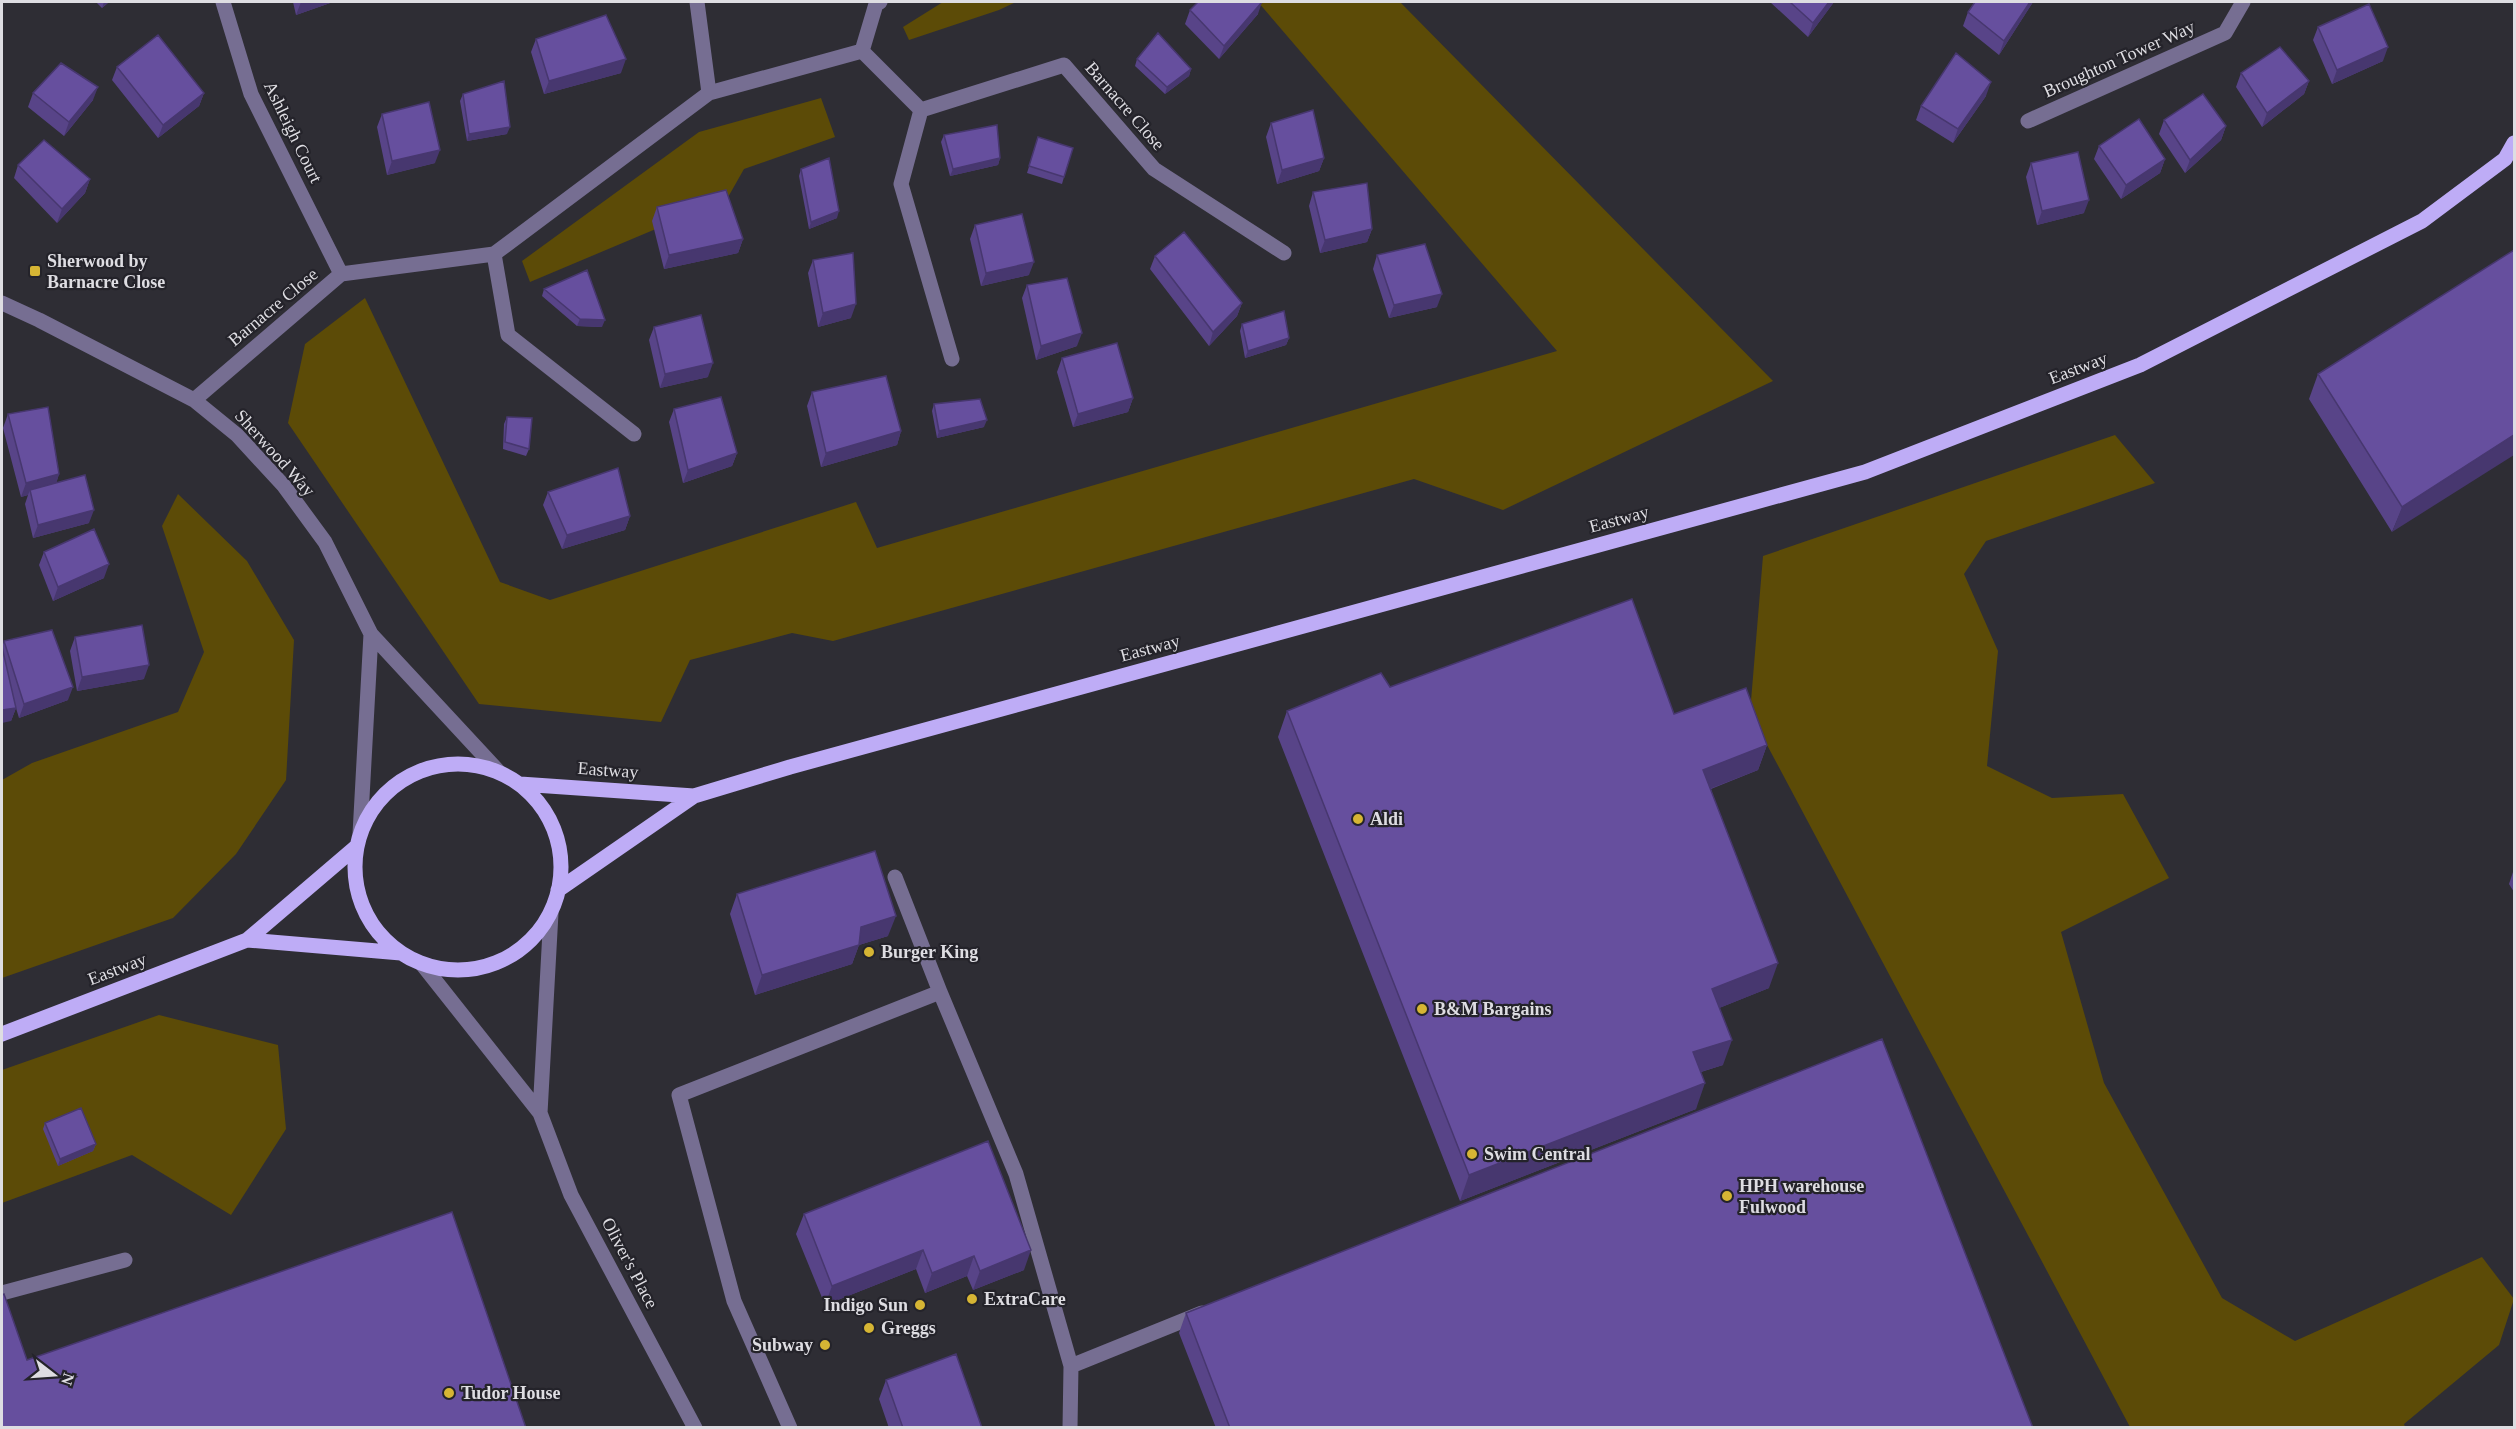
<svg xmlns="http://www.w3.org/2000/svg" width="2516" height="1429" viewBox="0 0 2516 1429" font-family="Georgia,serif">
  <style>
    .green { fill: #5c4b07 }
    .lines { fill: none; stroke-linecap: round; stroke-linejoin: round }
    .minor { stroke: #766e92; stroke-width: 15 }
    .major { stroke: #beacf6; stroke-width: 15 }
    .wall { fill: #584488 }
    .shaded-wall { fill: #47376f }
    .building { fill: #664f9e; stroke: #47376f; stroke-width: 1.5 }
    .poi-dot { fill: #d6b534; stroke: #24232a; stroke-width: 2 }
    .labels { text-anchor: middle; stroke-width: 4.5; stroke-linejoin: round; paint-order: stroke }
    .street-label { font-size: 18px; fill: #dedde2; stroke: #24232a }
    .poi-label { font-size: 18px; font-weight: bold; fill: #dedde2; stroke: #24232a; text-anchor: start }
  </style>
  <rect width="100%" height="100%" fill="#2e2d34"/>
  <path class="green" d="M 943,2 L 1016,2 L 999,10 L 909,40 L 903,27 Z
    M 1258,2 L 1400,2 L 1773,381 L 1503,510 L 1414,479 L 833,641 L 792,633 L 690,660 L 661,722 L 479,704 L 288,423 L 305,344 L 365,298 L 500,582 L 550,600 L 856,502 L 877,548 L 1557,351 Z
    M 821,98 L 835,137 L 744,169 L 727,199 L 530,282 L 522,261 L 699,132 Z
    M 2115,435 L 2155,483 L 1986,541 L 1964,574 L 1998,651 L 1987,766 L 2052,798 L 2123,794 L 2169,878 L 2061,932 L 2104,1083 L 2222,1298 L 2295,1341 L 2482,1257 L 2514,1299 L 2499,1345 L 2404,1424 L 2405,1427 L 2130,1427 L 1750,713 L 1763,556 Z
    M 178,494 L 247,561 L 294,640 L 286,780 L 236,854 L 173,918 L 2,978 L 2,780 L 32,763 L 178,712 L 204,652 L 162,526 Z
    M 159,1015 L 278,1045 L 286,1129 L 231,1215 L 132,1155 L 2,1203 L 2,1070 Z"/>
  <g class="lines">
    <path class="minor" d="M 223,2 L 251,94 L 341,274
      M 697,2 L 709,93
      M 862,51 L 876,4 L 880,2
      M 921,110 L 901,184 L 952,359
      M 2028,121 L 2225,33 L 2243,2
      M 494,254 L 508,335 L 634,434
      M 2,303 L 39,320 L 194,400 L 237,435 L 284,486 L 325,542 L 371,634 L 499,772
      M 194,400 L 341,274 L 494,254 L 709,93 L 862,51 L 921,110 L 1064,65 L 1154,169 L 1284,253
      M 360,834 L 371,634
      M 895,877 L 940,992 L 1016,1174 L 1071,1366 L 1070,1428
      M 422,964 L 540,1113 L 571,1195 L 695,1428
      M 540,1113 L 551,913
      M 2,1293 L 125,1260
      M 1071,1366 L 1202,1313
      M 790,1428 L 734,1301 L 679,1095 L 940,992"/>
    <path class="major" d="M355 867a103 103 0 1 1 206 0a103 103 0 1 1-206 0Z
      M 520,784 L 694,796
      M 558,890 L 694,796 L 790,767 L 1865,472 L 2140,365 L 2422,221 L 2505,159 L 2514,143
      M 247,940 L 401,953
      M 2,1034 L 247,940 L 356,847"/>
  </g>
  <path class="wall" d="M 96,2 L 109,2 L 102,8 Z
    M 293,2 L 333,2 L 296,15 Z
    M 1770,2 L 1834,2 L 1808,37 Z
    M 1975,2 L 2033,2 L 1999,55 L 1963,26 L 1968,12 Z
    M 1190,10 L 1258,14 L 1219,59 L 1185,24 Z
    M 2318,27 L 2383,61 L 2332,84 L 2313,40 Z
    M 536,39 L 621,73 L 544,94 L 531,52 Z
    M 1137,59 L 1191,69 L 1189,76 L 1165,94 L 1135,66 Z
    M 117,67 L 204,93 L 199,106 L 158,138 L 112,80 Z
    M 2241,73 L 2309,81 L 2304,94 L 2262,127 L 2236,87 Z
    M 33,93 L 93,100 L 64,136 L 28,107 Z
    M 463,94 L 507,134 L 467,141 L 460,101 Z
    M 1986,96 L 1953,143 L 1916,120 L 1921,106 Z
    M 382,114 L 435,163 L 387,175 L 377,127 Z
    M 2164,120 L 2226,126 L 2221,140 L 2185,173 L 2159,134 Z
    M 1271,123 L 1324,158 L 1319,171 L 1277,184 L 1266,137 Z
    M 944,135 L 1000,158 L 998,165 L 950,176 L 941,142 Z
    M 1036,144 L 1064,177 L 1062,184 L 1027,173 Z
    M 2099,146 L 2165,159 L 2160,173 L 2121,199 L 2094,159 Z
    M 2031,163 L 2084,213 L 2037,225 L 2026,177 Z
    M 18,165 L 90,179 L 85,193 L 57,223 L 14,178 Z
    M 801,169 L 837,218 L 809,229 L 799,176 Z
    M 1313,192 L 1372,229 L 1367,242 L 1320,253 L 1309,206 Z
    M 657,207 L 743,239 L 738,253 L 664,269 L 652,221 Z
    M 975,225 L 1029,275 L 981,286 L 970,239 Z
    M 2514,250 L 2392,532 L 2309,399 L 2318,374 Z
    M 1377,255 L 1437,307 L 1389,318 L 1373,269 Z
    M 1155,256 L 1242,303 L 1237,316 L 1209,346 L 1150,269 Z
    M 813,260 L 851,318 L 818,327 L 808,273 Z
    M 1027,285 L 1077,346 L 1036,360 L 1022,298 Z
    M 544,289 L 602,327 L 577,326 L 542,296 Z
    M 1242,324 L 1289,338 L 1286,345 L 1245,358 L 1240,331 Z
    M 654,327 L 708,377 L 660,388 L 649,340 Z
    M 1062,358 L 1133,398 L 1128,412 L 1073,427 L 1057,372 Z
    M 812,392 L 901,431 L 897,445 L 821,467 L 807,406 Z
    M 934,404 L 984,427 L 937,438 L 932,411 Z
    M 674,409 L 737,453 L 732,466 L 683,483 L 669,422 Z
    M 8,414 L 59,474 L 56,483 L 89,523 L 33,538 L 25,504 L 28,495 L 21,497 L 3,428 Z
    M 507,417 L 529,449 L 526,456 L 503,449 L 504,424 Z
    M 548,492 L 630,516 L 625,530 L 562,549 L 543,505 Z
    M 44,552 L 104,578 L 53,601 L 39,565 Z
    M 75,637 L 144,679 L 77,691 L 70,651 Z
    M 4,641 L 68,700 L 19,718 L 16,708 L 11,721 L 2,647 Z
    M 1390,687 L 1674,714 L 1767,745 L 1758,770 L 1711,789 L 1769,988 L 1719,1008 L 1723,1065 L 1701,1072 L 1696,1109 L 1460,1201 L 1278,737 L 1287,711 Z
    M 2514,869 L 2514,892 L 2509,884 Z
    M 737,894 L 888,936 L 859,945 L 852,964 L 755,995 L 730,914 Z
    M 45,1123 L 96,1144 L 93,1151 L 58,1166 L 43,1129 Z
    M 988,1141 L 1024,1270 L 973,1290 L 967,1276 L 925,1293 L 916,1269 L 825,1305 L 796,1234 L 804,1214 Z
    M 1186,1313 L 2033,1428 L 1216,1428 L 1179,1333 Z
    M 886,1380 L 982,1428 L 889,1428 L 879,1399 Z"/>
  <path class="shaded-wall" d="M 104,2 L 109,2 L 102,8 Z
    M 301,2 L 333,2 L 296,15 Z
    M 730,2 L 755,2 L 729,3 Z
    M 1262,2 L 1258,14 L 1219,59 L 1224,46 Z
    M 1829,2 L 1834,2 L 1808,37 L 1813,23 Z
    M 2030,2 L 2033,2 L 1999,55 L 2004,41 Z
    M 2388,47 L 2383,61 L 2332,84 L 2337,70 Z
    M 626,59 L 621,73 L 544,94 L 549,81 Z
    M 1191,69 L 1189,76 L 1165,94 L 1167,87 Z
    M 2309,81 L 2304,94 L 2262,127 L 2267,113 Z
    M 1991,82 L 1986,96 L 1953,143 L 1958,129 Z
    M 98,87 L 93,100 L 64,136 L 69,122 Z
    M 204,93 L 199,106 L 158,138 L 163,125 Z
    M 2226,126 L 2221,140 L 2185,173 L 2190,160 Z
    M 510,127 L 507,134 L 467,141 L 469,134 Z
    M 440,150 L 435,163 L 387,175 L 392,161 Z
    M 1000,158 L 998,165 L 950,176 L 953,169 Z
    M 1324,158 L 1319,171 L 1277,184 L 1282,170 Z
    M 2165,159 L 2160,173 L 2121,199 L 2126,185 Z
    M 90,179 L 85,193 L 57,223 L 62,209 Z
    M 2089,200 L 2084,213 L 2037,225 L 2042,211 Z
    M 839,211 L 837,218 L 809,229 L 811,222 Z
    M 1372,229 L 1367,242 L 1320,253 L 1325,240 Z
    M 743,239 L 738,253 L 664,269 L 669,255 Z
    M 1034,262 L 1029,275 L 981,286 L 986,273 Z
    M 1442,294 L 1437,307 L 1389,318 L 1394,305 Z
    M 1242,303 L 1237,316 L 1209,346 L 1213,332 Z
    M 856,304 L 851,318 L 818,327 L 823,313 Z
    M 580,319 L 605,320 L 602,327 L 577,326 Z
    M 1082,333 L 1077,346 L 1036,360 L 1041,346 Z
    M 1289,338 L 1286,345 L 1245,358 L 1248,351 Z
    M 713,363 L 708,377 L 660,388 L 665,374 Z
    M 1133,398 L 1128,412 L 1073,427 L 1078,414 Z
    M 987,420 L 984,427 L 937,438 L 939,431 Z
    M 901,431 L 897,445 L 821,467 L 826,453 Z
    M 2514,435 L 2514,455 L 2392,532 L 2402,507 Z
    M 737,453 L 732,466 L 683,483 L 688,470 Z
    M 59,474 L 55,488 L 30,490 L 28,495 L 21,497 L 26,483 Z
    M 94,510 L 89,523 L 33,538 L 38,525 Z
    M 630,516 L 625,530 L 562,549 L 567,535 Z
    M 109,564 L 104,578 L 53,601 L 58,587 Z
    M 149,665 L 144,679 L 77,691 L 82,677 Z
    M 73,687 L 68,700 L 19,718 L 24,704 Z
    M 16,708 L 11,721 L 2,723 L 2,710 Z
    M 1767,745 L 1758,770 L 1694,795 L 1703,770 Z
    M 896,916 L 888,936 L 859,945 L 852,964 L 755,995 L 762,975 L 861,927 Z
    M 1778,963 L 1769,988 L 1702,1015 L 1712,989 Z
    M 1732,1040 L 1723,1065 L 1684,1077 L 1693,1052 Z
    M 1705,1083 L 1696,1109 L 1460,1201 L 1469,1175 Z
    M 96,1144 L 93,1151 L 58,1166 L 60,1159 Z
    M 923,1250 L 916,1269 L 825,1305 L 832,1286 Z
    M 1031,1250 L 1024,1270 L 973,1290 L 980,1271 Z
    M 974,1256 L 967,1276 L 925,1293 L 932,1273 Z"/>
  <path class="building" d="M 1198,2 L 1262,2 L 1224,46 L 1190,10 Z
    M 1790,2 L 1829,2 L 1813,23 Z
    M 1975,2 L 2030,2 L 2004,41 L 1968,12 Z
    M 2369,4 L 2388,47 L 2337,70 L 2318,27 Z
    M 606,15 L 626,59 L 549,81 L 536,39 Z
    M 1158,33 L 1191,69 L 1167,87 L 1137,59 Z
    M 158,35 L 204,93 L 163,125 L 117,67 Z
    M 2280,47 L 2309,81 L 2267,113 L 2241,73 Z
    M 1956,53 L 1991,82 L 1958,129 L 1921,106 Z
    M 61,63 L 98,87 L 69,122 L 33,93 Z
    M 504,81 L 510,127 L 469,134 L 463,94 Z
    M 2203,94 L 2226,126 L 2190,160 L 2164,120 Z
    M 429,102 L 440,150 L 392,161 L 382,114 Z
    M 1313,110 L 1324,158 L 1282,170 L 1271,123 Z
    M 2139,119 L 2165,159 L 2126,185 L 2099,146 Z
    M 997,125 L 1000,158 L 953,169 L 944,135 Z
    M 1038,137 L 1073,148 L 1064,177 L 1029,166 Z
    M 44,140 L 90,179 L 62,209 L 18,165 Z
    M 2078,152 L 2089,200 L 2042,211 L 2031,163 Z
    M 829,158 L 839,211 L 811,222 L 801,169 Z
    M 1367,183 L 1372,229 L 1325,240 L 1313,192 Z
    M 726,190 L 743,239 L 669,255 L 657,207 Z
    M 1022,214 L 1034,262 L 986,273 L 975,225 Z
    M 1184,232 L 1242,303 L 1213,332 L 1155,256 Z
    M 1425,244 L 1442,294 L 1394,305 L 1377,255 Z
    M 2514,250 L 2514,435 L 2402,507 L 2318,374 Z
    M 853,253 L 856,304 L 823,313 L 813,260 Z
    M 587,270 L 605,320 L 580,319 L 544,289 Z
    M 1067,278 L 1082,333 L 1041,346 L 1027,285 Z
    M 1284,311 L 1289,338 L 1248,351 L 1242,324 Z
    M 701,315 L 713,363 L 665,374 L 654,327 Z
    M 1117,343 L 1133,398 L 1078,414 L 1062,358 Z
    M 886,376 L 901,431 L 826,453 L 812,392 Z
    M 721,397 L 737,453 L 688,470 L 674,409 Z
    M 980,399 L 987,420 L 939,431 L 934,404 Z
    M 48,407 L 59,474 L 26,483 L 8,414 Z
    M 507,417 L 532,418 L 529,449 L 505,442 Z
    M 618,468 L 630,516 L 567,535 L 548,492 Z
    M 85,475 L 94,510 L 38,525 L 30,490 Z
    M 94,529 L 109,564 L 58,587 L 44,552 Z
    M 1632,599 L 1674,714 L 1746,688 L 1767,745 L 1703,770 L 1778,963 L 1712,989 L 1732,1040 L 1693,1052 L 1705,1083 L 1469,1175 L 1287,711 L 1381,673 L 1390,687 Z
    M 142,625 L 149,665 L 82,677 L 75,637 Z
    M 52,630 L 73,687 L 24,704 L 4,641 Z
    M 2,647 L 16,708 L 2,710 Z
    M 875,851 L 896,916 L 861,927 L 859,945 L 762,975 L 737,894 Z
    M 1882,1039 L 2033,1428 L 1230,1428 L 1186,1313 Z
    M 81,1108 L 96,1144 L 60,1159 L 45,1123 Z
    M 988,1141 L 1031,1250 L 980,1271 L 974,1256 L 932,1273 L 923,1250 L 832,1286 L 804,1214 Z
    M 452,1212 L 526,1428 L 2,1428 L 2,1295 L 4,1294 L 27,1360 Z
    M 956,1354 L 982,1428 L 903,1428 L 886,1380 Z"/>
  <g class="poi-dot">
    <rect x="29" y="265" width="12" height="12" rx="3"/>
    <circle cx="1358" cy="819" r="6"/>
    <circle cx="869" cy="952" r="6"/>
    <circle cx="1422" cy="1009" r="6"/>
    <circle cx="1472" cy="1154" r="6"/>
    <circle cx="1727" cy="1196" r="6"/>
    <circle cx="972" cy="1299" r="6"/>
    <circle cx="920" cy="1305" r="6"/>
    <circle cx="869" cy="1328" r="6"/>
    <circle cx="825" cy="1345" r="6"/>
    <circle cx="449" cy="1393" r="6"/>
  </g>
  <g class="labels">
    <g class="street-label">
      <text transform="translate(2119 59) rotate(-24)" y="6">Broughton Tower Way</text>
      <text transform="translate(1125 106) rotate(49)" y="6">Barnacre Close</text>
      <text transform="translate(293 132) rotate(64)" y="6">Ashleigh Court</text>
      <text transform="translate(273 307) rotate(-40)" y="6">Barnacre Close</text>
      <text transform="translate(2078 368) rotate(-21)" y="6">Eastway</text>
      <text transform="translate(275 453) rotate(48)" y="6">Sherwood Way</text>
      <text transform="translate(1619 519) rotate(-15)" y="6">Eastway</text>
      <text transform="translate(1150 648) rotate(-15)" y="6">Eastway</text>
      <text transform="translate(608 770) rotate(4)" y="6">Eastway</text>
      <text transform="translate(117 969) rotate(-21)" y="6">Eastway</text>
      <text transform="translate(630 1263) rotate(62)" y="6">Oliver's Place</text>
    </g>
    <g class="poi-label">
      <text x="47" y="267">Sherwood by<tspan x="47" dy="21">Barnacre Close</tspan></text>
      <text x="1370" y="825">Aldi</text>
      <text x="881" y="958">Burger King</text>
      <text x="1434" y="1015">B&amp;M Bargains</text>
      <text x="1484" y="1160">Swim Central</text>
      <text x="1739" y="1192">HPH warehouse<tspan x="1739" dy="21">Fulwood</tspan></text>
      <text x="984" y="1305">ExtraCare</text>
      <text x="908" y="1311" text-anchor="end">Indigo Sun</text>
      <text x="881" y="1334">Greggs</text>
      <text x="813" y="1351" text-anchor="end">Subway</text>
      <text x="461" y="1399">Tudor House</text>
    </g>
  </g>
  <rect width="2516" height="1429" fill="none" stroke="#dedde2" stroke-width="6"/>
  <g transform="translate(54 1375) rotate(107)" stroke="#24232a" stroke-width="4.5" paint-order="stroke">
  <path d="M0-4.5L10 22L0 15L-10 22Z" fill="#dedde2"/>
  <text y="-9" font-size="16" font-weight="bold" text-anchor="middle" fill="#dedde2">N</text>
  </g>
</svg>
